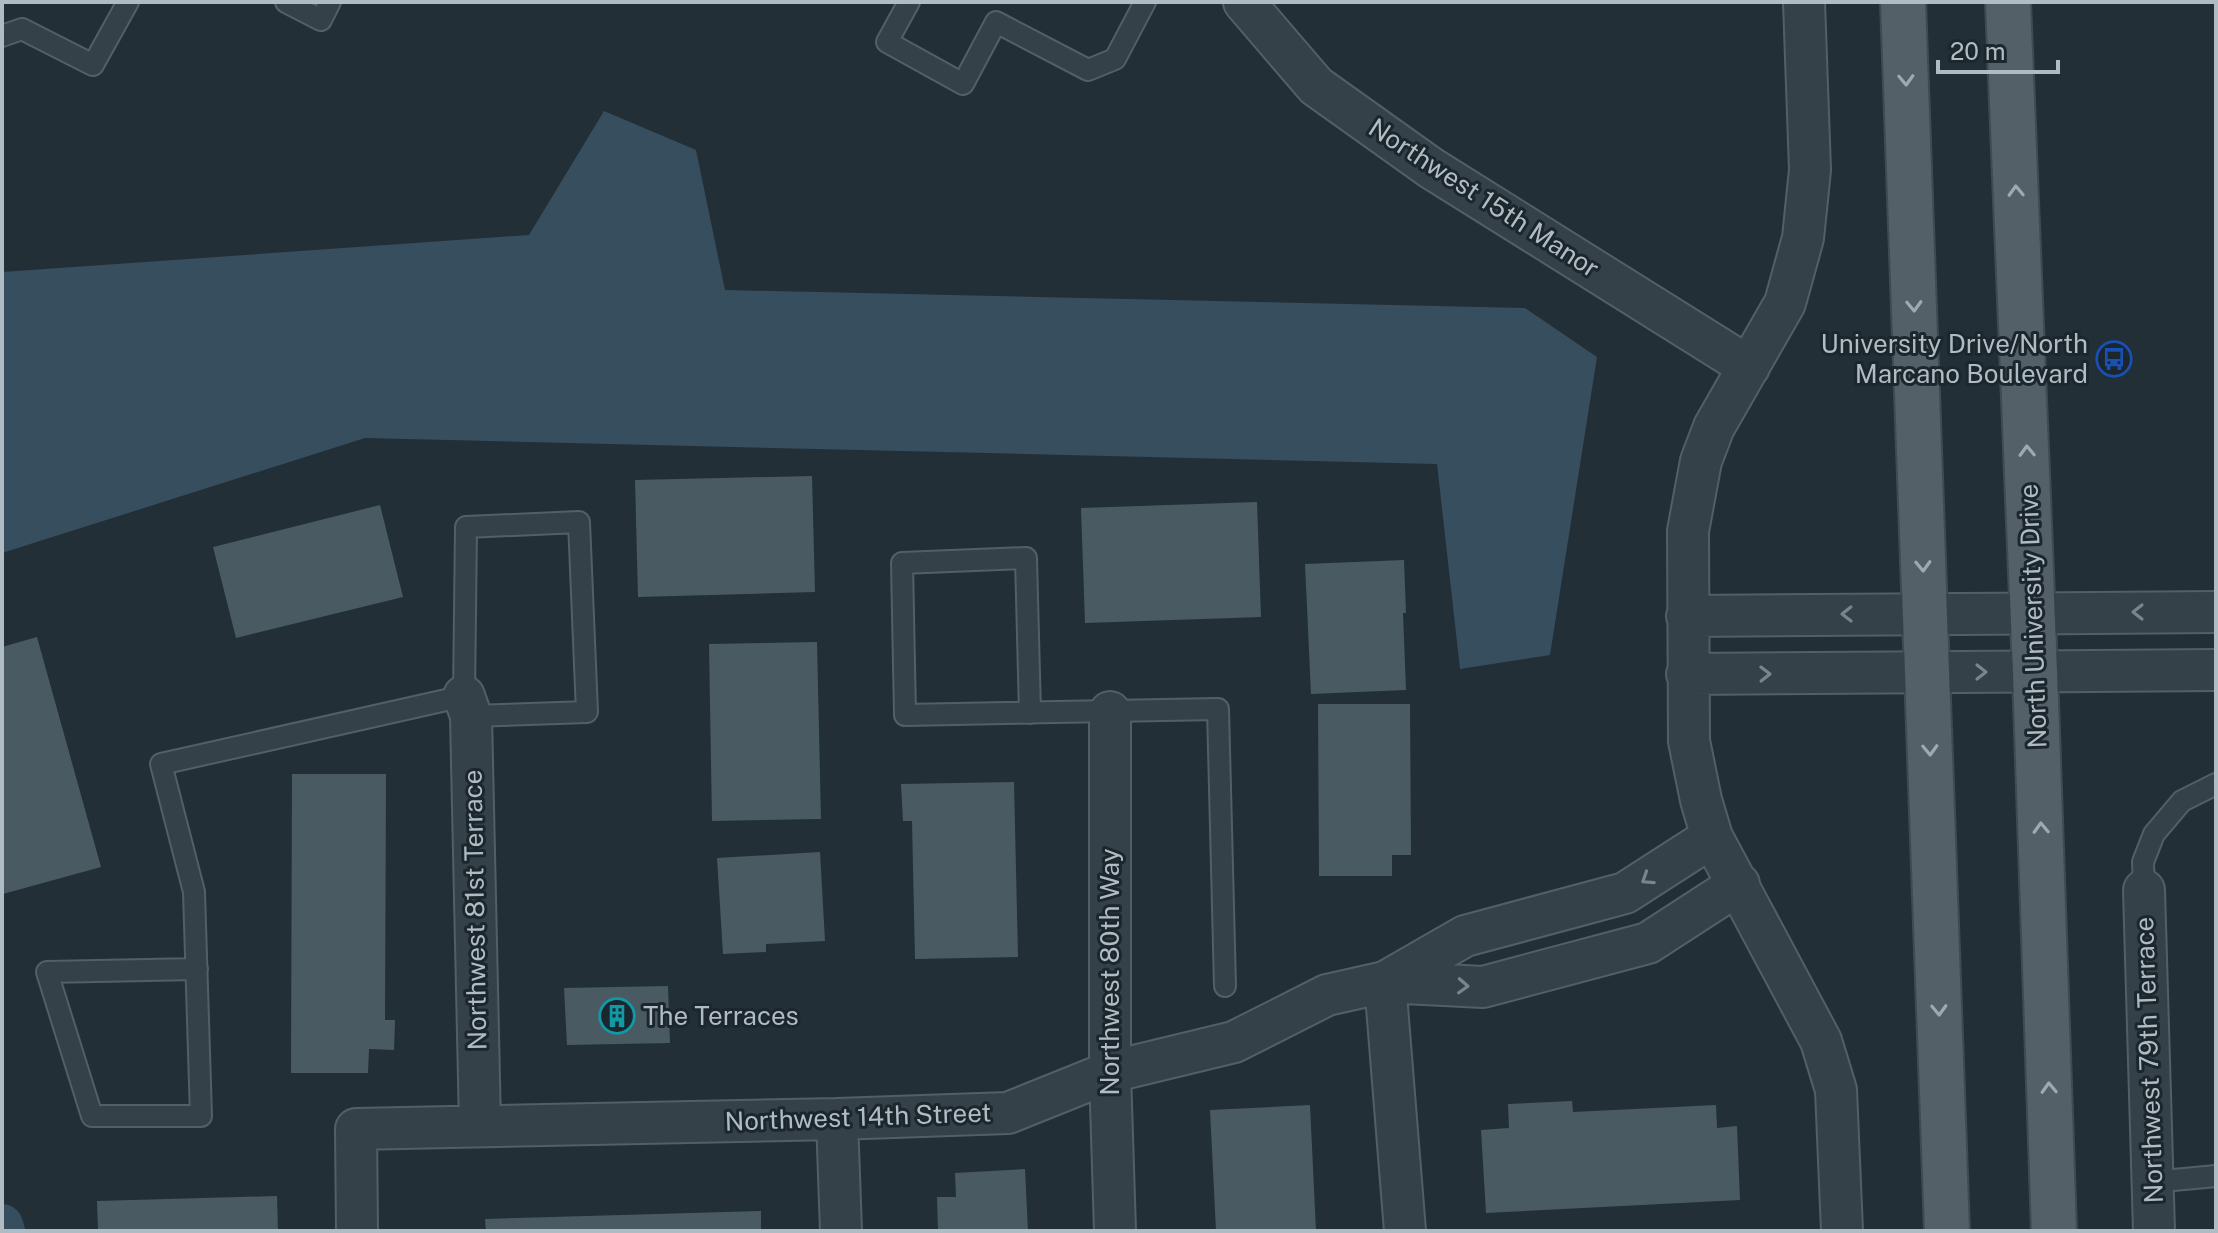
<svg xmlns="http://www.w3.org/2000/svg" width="2218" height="1233" viewBox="0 0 2218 1233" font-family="'Public Sans',sans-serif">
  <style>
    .water { fill: #364e5e }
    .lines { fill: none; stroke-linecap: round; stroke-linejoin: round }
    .canal { stroke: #364e5e; stroke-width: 42 }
    .building { fill: #4a5a63 }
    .lane-casing { stroke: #535f66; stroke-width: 24 }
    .street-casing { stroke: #535f66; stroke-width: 44 }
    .primary-casing { stroke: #3f4a51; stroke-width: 48 }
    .lane { stroke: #354148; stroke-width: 20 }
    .street { stroke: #354148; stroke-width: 40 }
    .primary { stroke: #536068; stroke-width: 44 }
    .oneway { stroke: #9daab2 }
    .oneway2 { stroke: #79858c }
    .labels { text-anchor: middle; stroke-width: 6; stroke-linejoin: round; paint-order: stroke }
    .street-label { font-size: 26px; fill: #b0bcc4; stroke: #1b262d }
    .poi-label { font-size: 26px; fill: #b0bcc4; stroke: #1b262d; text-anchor: end }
  </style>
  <rect width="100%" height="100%" fill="#222f37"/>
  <path class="water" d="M 604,111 L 696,150 L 725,290 L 1525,308 L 1597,357 L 1550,655 L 1460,669 L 1437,464 L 365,438 L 2,553 L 2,272 L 529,235 Z"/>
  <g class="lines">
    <path class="canal" d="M 2,1225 L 4,1231"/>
  </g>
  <path class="building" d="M 812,476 L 815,592 L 638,597 L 635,480 Z
    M 1257,502 L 1261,617 L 1085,623 L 1081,508 Z
    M 380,505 L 403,597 L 236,638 L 213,547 Z
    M 1404,560 L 1406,613 L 1403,613 L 1406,690 L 1311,694 L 1305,564 Z
    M 37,637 L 101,867 L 3,894 L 2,647 Z
    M 817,642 L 821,819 L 712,821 L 709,644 Z
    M 1318,704 L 1410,704 L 1411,855 L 1392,855 L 1392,876 L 1319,876 Z
    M 292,774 L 386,774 L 385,1020 L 395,1020 L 394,1050 L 369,1049 L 368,1073 L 291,1073 Z
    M 1014,782 L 1018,957 L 915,959 L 912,821 L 903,821 L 901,784 Z
    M 820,852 L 825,941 L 766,944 L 766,952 L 723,954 L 717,858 Z
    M 668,986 L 670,1043 L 567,1045 L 564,988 Z
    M 1572,1101 L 1573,1112 L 1716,1105 L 1717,1128 L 1737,1126 L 1740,1200 L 1486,1213 L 1481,1130 L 1509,1128 L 1508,1104 Z
    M 1310,1105 L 1316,1231 L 1216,1231 L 1210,1110 Z
    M 1025,1169 L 1028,1231 L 938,1231 L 937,1197 L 956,1197 L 955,1173 Z
    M 277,1196 L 278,1231 L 98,1231 L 97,1201 Z
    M 761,1211 L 761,1231 L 486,1231 L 485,1219 Z"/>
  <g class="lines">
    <defs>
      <path id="lane" d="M 286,2 L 321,20 L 330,2
        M 909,2 L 887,42 L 963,84 L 996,22 L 1088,70 L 1115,59 L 1145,2
        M 2,36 L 22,29 L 93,65 L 128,2
        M 1030,713 L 1026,558 L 902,563 L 905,715 L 1218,709 L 1225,986
        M 2144,890 L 2143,862 L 2154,834 L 2182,801 L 2216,784
        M 197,969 L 47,972 L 92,1116 L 201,1116 L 194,892 L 161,764 L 464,696 L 466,527 L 579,522 L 587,712 L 471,716
        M 2152,1182 L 2216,1176"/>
      <path id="street" d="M 1244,2 L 1316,86 L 1431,168 L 1749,367
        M 1804,2 L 1810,170 L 1803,238 L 1785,303 L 1714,427 L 1701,461 L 1688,531 L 1689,741 L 1701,800 L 1712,837 L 1821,1041 L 1836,1090 L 1842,1231
        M 1687,616 L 2216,612
        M 1687,674 L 2216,670
        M 464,696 L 471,716 L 480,1125
        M 1110,712 L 1110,1072 L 1115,1231
        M 2144,890 L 2154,1231
        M 1385,982 L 1465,936 L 1625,893 L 1712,837
        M 1385,982 L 1405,1231
        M 837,1119 L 841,1231
        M 357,1231 L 356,1129 L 837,1119 L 1008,1113 L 1110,1072 L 1234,1042 L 1327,995 L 1385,982 L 1483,987 L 1648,943 L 1739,884"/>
      <path id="primary" d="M 1903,2 L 1947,1231
        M 2008,2 L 2035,672 L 2054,1231"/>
    </defs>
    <use href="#lane" class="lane-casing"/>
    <use href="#street" class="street-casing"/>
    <use href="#primary" class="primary-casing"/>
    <use href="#lane" class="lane"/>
    <use href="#street" class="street"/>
    <use href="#primary" class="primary"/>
  </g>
  <defs><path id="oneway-chevron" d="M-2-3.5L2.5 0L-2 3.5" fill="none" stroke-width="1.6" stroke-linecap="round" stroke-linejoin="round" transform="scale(2)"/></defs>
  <g class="oneway">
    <use href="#oneway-chevron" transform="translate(1906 80) rotate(88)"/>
    <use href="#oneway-chevron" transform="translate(2016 191) rotate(-92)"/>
    <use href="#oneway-chevron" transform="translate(1914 306) rotate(88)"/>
    <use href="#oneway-chevron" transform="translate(2027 451) rotate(-92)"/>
    <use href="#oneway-chevron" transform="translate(1923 566) rotate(88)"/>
    <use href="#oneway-chevron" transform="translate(1930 750) rotate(88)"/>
    <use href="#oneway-chevron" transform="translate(2041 828) rotate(-92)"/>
    <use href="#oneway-chevron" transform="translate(1939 1010) rotate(88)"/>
    <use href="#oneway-chevron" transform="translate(2049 1088) rotate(-92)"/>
  </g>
  <g class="oneway2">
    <use href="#oneway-chevron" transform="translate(2138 612) rotate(180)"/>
    <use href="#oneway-chevron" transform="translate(1847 614) rotate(179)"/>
    <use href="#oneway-chevron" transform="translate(1981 672)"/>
    <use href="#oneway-chevron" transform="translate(1765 674) rotate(-1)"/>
    <use href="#oneway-chevron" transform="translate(1647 879) rotate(147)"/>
    <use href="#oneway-chevron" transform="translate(1463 986) rotate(3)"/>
  </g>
  <defs>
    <symbol id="bus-ring" viewBox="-11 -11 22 22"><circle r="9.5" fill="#1b262d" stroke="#1a4fb4" stroke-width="1.5"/><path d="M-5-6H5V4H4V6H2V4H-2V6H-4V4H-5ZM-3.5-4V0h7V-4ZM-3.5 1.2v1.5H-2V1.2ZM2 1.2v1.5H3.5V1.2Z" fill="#1a4fb4"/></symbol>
    <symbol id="building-ring" viewBox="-11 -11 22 22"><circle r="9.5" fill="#1b262d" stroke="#0f9aa8" stroke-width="1.5"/><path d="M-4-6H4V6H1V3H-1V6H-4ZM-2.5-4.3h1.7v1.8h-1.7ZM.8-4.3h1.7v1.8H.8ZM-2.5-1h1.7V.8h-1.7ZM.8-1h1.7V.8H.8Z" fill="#0f9aa8"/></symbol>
  </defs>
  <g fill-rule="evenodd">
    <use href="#bus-ring" x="2094" y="339" width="40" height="40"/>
    <use href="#building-ring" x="597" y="996" width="40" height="40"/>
  </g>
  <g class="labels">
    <g class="street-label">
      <text transform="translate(1484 198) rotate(33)" y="9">Northwest 15th Manor</text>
      <text transform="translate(2033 616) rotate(-92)" y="9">North University Drive</text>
      <text transform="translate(475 910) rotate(-91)" y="9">Northwest 81st Terrace</text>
      <text transform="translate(1110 972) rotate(-90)" y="9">Northwest 80th Way</text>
      <text transform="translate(2149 1060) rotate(-92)" y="9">Northwest 79th Terrace</text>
      <text transform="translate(858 1117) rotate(-2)" y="9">Northwest 14th Street</text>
    </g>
    <g class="poi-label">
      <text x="2088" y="353">University Drive/North<tspan x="2088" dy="30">Marcano Boulevard</tspan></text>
      <text x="643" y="1025" text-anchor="start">The Terraces</text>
    </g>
  </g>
  <rect width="2218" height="1233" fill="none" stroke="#b0bcc4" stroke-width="8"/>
  <path d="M1938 60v12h120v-12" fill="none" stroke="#b0bcc4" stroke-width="4"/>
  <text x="1950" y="60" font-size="24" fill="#b0bcc4" stroke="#1b262d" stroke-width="6" paint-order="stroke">20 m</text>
</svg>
